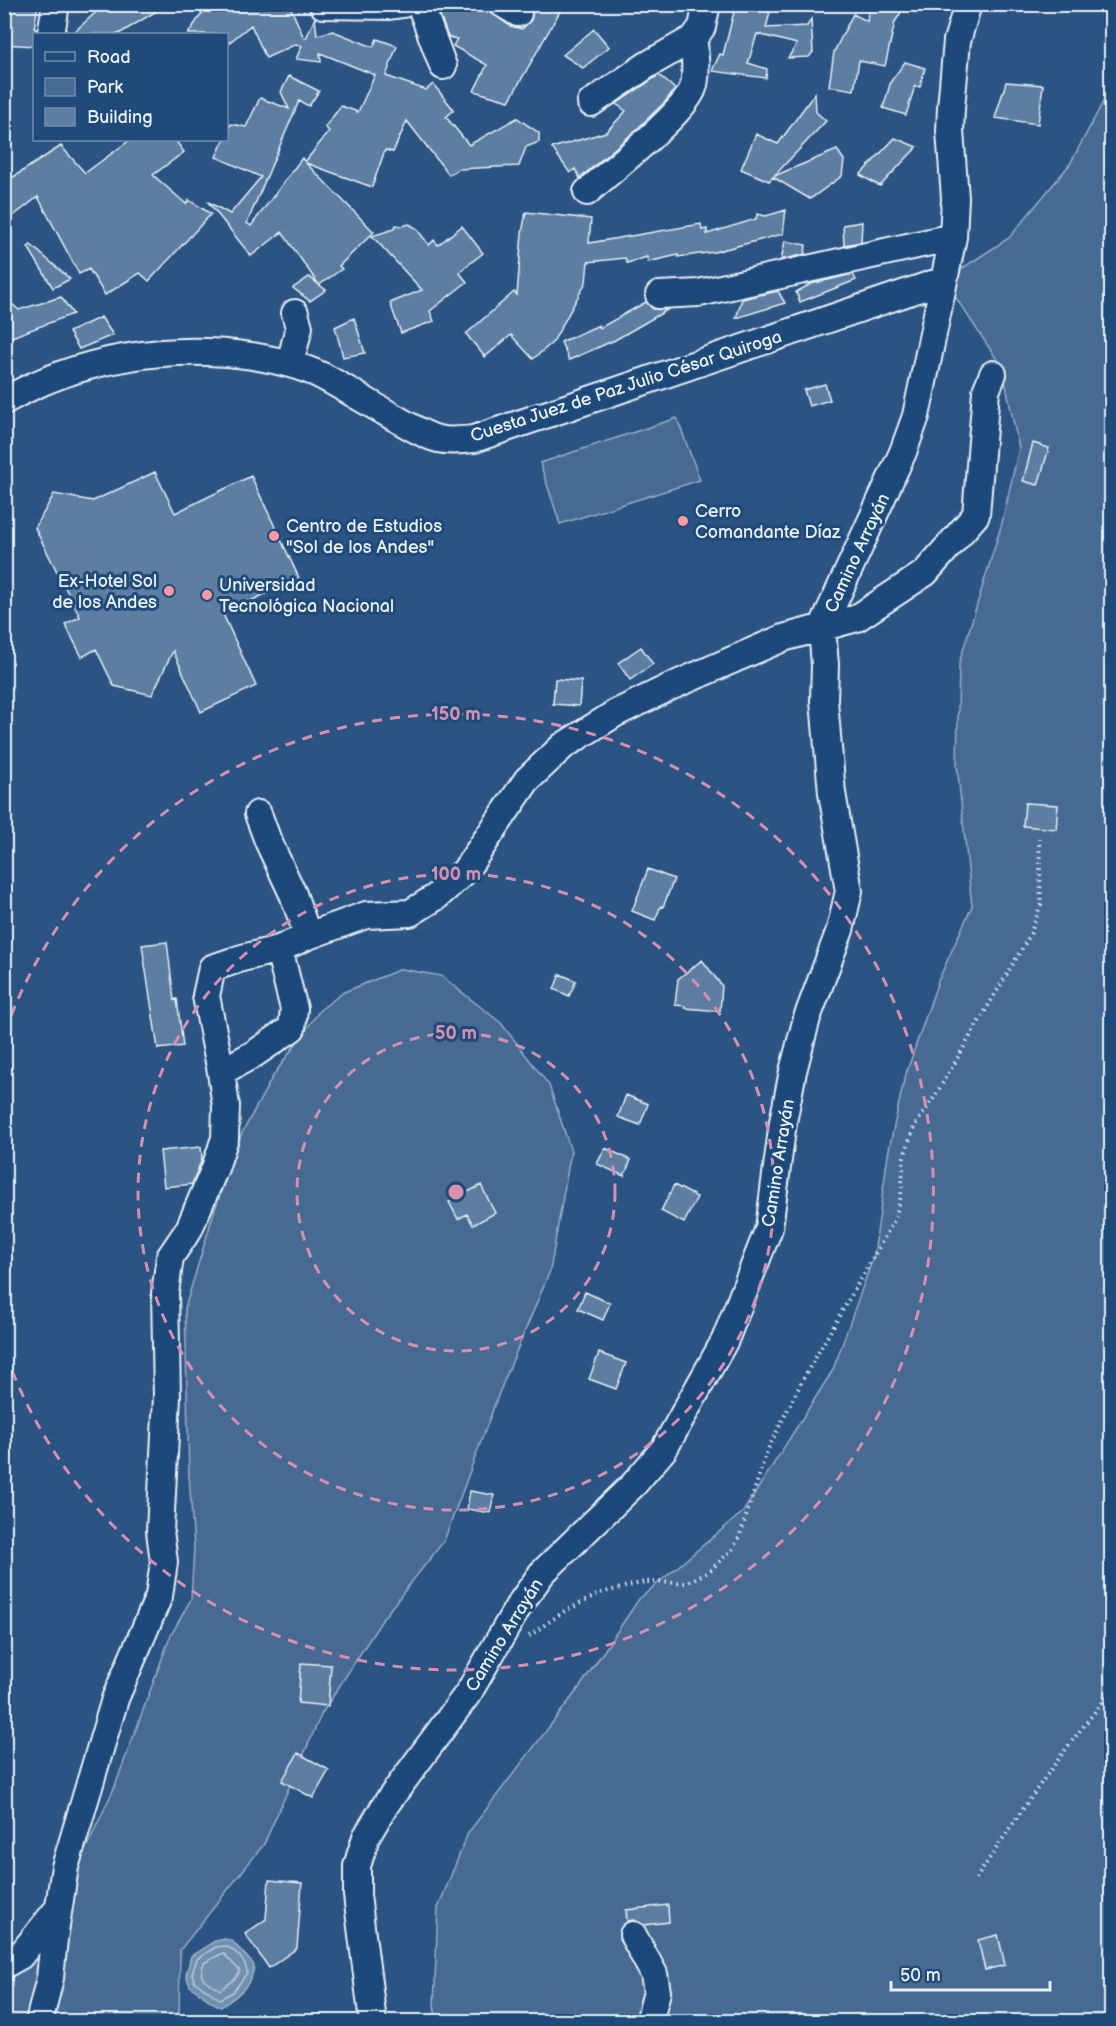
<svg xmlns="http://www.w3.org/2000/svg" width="1116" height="2026" viewBox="0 0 1116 2026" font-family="'Balsamiq Sans',sans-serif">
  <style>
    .green { fill: #476b93; stroke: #98aec6; stroke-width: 1.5 }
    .water { fill: #708ead; stroke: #a0b6cb; stroke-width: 1.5 }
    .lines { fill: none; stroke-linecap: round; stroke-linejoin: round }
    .shore { stroke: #b8c9da; stroke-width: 1.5 }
    .building { fill: #5d7da1; stroke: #e8f1f8; stroke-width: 1.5 }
    .minor-casing { stroke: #e8f1f8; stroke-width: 30 }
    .path { stroke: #e8f1f8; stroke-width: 4; stroke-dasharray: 1.5 4.5; stroke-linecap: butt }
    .minor { stroke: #1f4a7a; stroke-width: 26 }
    .ring { fill: none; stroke: #d78fb1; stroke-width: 3; stroke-dasharray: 10 8 }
    .poi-dot { fill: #ff9aa2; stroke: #1f4a7a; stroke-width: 2 }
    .labels { text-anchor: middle; stroke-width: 6; stroke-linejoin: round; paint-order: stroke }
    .street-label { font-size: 18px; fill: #e8f1f8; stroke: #1f4a7a }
    .poi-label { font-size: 18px; fill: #e8f1f8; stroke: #1f4a7a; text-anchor: start }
    .centre { fill: #d78fb1; stroke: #1f4a7a; stroke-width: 3 }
    .ring-label { font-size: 18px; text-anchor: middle; font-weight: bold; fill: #d78fb1; stroke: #1f4a7a; stroke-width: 6; stroke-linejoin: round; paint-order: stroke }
  </style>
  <rect width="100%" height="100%" fill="#2b5482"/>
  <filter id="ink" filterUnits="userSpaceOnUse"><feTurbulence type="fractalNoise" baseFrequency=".0167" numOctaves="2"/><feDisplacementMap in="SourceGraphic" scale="12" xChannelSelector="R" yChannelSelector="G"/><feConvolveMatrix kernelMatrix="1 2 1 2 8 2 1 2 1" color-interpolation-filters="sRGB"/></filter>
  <g filter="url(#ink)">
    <path class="green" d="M 1111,87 L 1111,2021 L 437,2022 L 434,2006 L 438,1908 L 468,1833 L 579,1688 L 639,1599 L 743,1512 L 833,1370 L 874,1255 L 888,1154 L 904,1080 L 938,981 L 972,906 L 957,765 L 959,663 L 1002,523 L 1019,448 L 1002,367 L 944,280 L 1009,238 L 1070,164 Z
      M 677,418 L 700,480 L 560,524 L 540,463 Z
      M 401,969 L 441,976 L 501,1023 L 549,1085 L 571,1151 L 550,1271 L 499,1393 L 444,1541 L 384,1617 L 322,1713 L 264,1844 L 180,1950 L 179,2021 L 5,2022 L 5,1987 L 53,1919 L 115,1786 L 170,1637 L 191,1599 L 194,1548 L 189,1475 L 185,1308 L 214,1212 L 242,1133 L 273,1076 L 320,1010 L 344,992 Z"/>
    <path class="water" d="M 225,1939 L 232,1941 L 254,1965 C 253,1985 237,1996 221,2007 C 210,2002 200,1993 190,1986 L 186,1975 L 191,1956 L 215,1941 Z"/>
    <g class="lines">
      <path class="shore" d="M 224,1946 C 234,1948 247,1962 247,1973 L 233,1992 L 220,1999 L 195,1982 L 192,1974 L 197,1959 L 216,1947 Z
        M 223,1953 L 240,1971 L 235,1979 L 220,1990 C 208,1980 196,1982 204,1963 Z"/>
    </g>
    <path class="building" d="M 4,4 L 38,4 L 34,28 L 36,29 L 34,46 L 4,44 Z
      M 105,4 L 168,4 L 119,34 L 72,34 Z
      M 208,4 L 289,4 L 304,38 L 306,38 L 315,18 L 317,35 L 333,31 L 373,47 L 377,39 L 397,46 L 386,76 L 426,90 L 433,84 L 454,110 L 446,117 L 469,145 L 517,118 L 539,133 L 539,142 L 526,147 L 519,166 L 458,169 L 449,175 L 407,121 L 393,152 L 385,150 L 372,187 L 306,163 L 374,232 L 339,266 L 342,269 L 319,285 L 282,232 L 251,256 L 208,202 L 230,214 L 261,177 L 216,157 L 224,140 L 226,140 L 226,134 L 231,124 L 246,127 L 260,98 L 289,109 L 281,92 L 289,76 L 319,91 L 309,106 L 299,101 L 247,223 L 251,226 L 302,158 L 305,162 L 329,131 L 325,127 L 341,106 L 358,112 L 375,75 L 320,53 L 321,62 L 296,59 L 302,46 L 296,44 L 266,58 L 251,25 L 226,45 L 226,34 L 188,34 Z
      M 442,4 L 479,4 L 510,26 L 522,29 L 531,20 L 533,11 L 537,4 L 564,4 L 509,101 L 474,91 L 487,65 L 453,46 L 457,39 L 448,37 L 438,10 Z
      M 736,4 L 772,4 L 766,28 L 807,26 L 811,19 L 813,52 L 809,57 L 788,58 L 797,44 L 757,34 L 748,63 L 767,69 L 766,78 L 712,71 L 720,54 L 723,55 Z
      M 869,4 L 906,4 L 895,22 L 885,66 L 859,61 L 854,90 L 829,86 L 834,52 L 853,14 L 867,21 Z
      M 594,29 L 609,47 L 583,68 L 563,55 Z
      M 905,62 L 925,68 L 920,87 L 915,86 L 906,115 L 883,108 L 891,81 Z
      M 659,75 L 675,89 L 665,102 L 635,131 L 580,178 L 575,169 L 570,173 L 552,148 L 606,132 L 626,111 L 616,104 Z
      M 1006,82 L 1043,85 L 1038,124 L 995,118 Z
      M 815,93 L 816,112 L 826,121 L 774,176 L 837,150 L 844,160 L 842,176 L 810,199 L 773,177 L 769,181 L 741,169 L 756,134 L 778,144 Z
      M 895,138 L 917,147 L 880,186 L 860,175 Z
      M 130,140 L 175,140 L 184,152 L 153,175 L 186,204 L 189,200 L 211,214 L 149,281 L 140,273 L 105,295 L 89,269 L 79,274 L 38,197 L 4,223 L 4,183 L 61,146 L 85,173 Z
      M 786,210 L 783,234 L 714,252 L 678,257 L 678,255 L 648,262 L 647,257 L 627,263 L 625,258 L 588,262 L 586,282 L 553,342 L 533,359 L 511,335 L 485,357 L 466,334 L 514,292 L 517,295 L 522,233 L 526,212 L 591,219 L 589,243 L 701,224 L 702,230 L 707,229 L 707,234 L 756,219 L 757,214 L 766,216 Z
      M 862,222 L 861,242 L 844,245 L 843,225 Z
      M 409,224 L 416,228 L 429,245 L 434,240 L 438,245 L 462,226 L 483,253 L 459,272 L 467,282 L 430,311 L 434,321 L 401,333 L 390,303 L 422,290 L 372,236 L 394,229 L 396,225 L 402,226 Z
      M 785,241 L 806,245 L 805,254 L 781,260 Z
      M 31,245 L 70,279 L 53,288 L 28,247 Z
      M 853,274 L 856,280 L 800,302 L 796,292 L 811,284 Z
      M 309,277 L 326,290 L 310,301 L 293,288 Z
      M 778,291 L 785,303 L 736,318 L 742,299 Z
      M 4,297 L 19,310 L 61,297 L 73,314 L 4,340 Z
      M 646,302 L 653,309 L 667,310 L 615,340 L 569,360 L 561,342 L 599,325 L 600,328 Z
      M 101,317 L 113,335 L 79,349 L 69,332 Z
      M 354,318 L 365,353 L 343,357 L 335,327 Z
      M 825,384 L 830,400 L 809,406 L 804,390 Z
      M 1033,443 L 1049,448 L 1038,485 L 1023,481 Z
      M 155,472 L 175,513 L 251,476 L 299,578 L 223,614 L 256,686 L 201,712 L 173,651 L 152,695 L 114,686 L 96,649 L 82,657 L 65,624 L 80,617 L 35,528 L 54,494 L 93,501 Z
      M 641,647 L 653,664 L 630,680 L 618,663 Z
      M 555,679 L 581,681 L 579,706 L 553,704 Z
      M 1025,803 L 1058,805 L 1056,829 L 1023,826 Z
      M 648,869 L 674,879 L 663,907 L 661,906 L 655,920 L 632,911 Z
      M 167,942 L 174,1000 L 177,999 L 183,1046 L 158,1049 L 142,945 Z
      M 702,960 L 722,986 L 720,1011 L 685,1008 L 685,1006 L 675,1005 L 678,979 Z
      M 560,974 L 576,981 L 569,996 L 554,989 Z
      M 626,1095 L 648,1104 L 640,1125 L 618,1117 Z
      M 201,1147 L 202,1159 L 192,1184 L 164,1187 L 160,1151 Z
      M 605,1148 L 631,1160 L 624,1176 L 597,1164 Z
      M 481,1185 L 495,1213 L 473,1225 L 467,1214 L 458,1219 L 449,1202 Z
      M 674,1185 L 697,1197 L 684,1223 L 661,1211 Z
      M 585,1292 L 610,1303 L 603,1320 L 578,1309 Z
      M 599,1353 L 626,1363 L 616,1389 L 589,1379 Z
      M 470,1491 L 494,1495 L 490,1513 L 467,1509 Z
      M 301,1663 L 331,1665 L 328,1706 L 298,1703 Z
      M 298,1753 L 329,1770 L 313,1798 L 282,1781 Z
      M 269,1880 L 302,1883 L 297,1948 L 269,1968 L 245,1934 L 266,1919 Z
      M 668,1905 L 669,1922 L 644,1925 L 634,1920 L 627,1921 L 626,1910 Z
      M 998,1935 L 1005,1965 L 985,1970 L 978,1940 Z"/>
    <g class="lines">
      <defs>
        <path id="minor" d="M 420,4 L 443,66
          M 503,4 L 518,13
          M 323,5 L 389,6 L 403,4
          M 51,34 L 56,4
          M 591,103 L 647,65 L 694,38 L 702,27 L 707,4
          M 587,192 C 610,171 684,114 693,88 C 698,73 694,54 694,38
          M 659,295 L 699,293 L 953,237
          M 290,364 L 299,327 L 295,313
          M 4,401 C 79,358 167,344 252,356 C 276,360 300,365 322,376 C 347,389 372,405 397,419 C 410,426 423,435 438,439 C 450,442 462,440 474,439 L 944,280
          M 258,814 L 268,841 L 293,894 L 308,936
          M 279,949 L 294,1009 L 292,1028 L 254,1054 L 221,1072 L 206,996 L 212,968 L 242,958 L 279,949 L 308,936 L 366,915 L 410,913 L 436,897 L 465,871 L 527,780 L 563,746 L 616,713 L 670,687 L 783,638 L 857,618 L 925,573 L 976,515 L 986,391 L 993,374
          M 633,1935 L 654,1974 L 657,1992 L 649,2022
          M 4,1965 L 20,1956 L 57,1910
          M 39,2022 L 50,1978 L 54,1939 L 65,1867 L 115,1699 L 159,1596 L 164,1562 L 160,1531 L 167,1397 L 165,1293 L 170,1257 L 189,1229 L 215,1168 L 225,1138 L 226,1106 L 221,1072
          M 373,2022 L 357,1895 L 357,1866 L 366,1837 L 386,1804 L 469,1692 L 518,1607 L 542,1573 L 634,1484 L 664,1449 L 725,1340 L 769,1228 L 783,1122 L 793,1071 L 807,1018 L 840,930 L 849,891 L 832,793 L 824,701 L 825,665 L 822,628 L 903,452 L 916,416 L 953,237 L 955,198 L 950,131 L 951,108 L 957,41 L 968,4"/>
      </defs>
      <use href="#minor" class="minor-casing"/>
      <path class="path" d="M 529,1636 L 563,1612 L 601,1593 L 644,1582 L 686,1583 L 708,1572 L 732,1550 L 739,1538 L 767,1451 L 803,1379 L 895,1219 L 901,1196 L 904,1157 L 914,1127 L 935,1096 L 1030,935 L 1041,904 L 1039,835
        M 976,1879 C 1019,1814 1062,1750 1112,1691"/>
      <use href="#minor" class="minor"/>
    </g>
  </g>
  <g class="ring">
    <circle cx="456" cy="1192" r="159"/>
    <circle cx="456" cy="1192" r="318"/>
    <path d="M5 1032A478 478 0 1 1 5 1352"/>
  </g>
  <g class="poi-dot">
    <circle cx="683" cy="521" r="6"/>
    <circle cx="274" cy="536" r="6"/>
    <circle cx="169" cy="591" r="6"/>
    <circle cx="207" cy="595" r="6"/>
  </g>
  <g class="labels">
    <g class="street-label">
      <text transform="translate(626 386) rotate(-18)" y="6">Cuesta Juez de Paz Julio César Quiroga</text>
      <text transform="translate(857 553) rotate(-65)" y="6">Camino Arrayán</text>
      <text transform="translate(778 1163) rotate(-81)" y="6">Camino Arrayán</text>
      <text transform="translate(504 1635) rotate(-58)" y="6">Camino Arrayán</text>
    </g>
    <g class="poi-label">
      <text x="695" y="517">Cerro<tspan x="695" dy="21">Comandante Díaz</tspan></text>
      <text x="286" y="532">Centro de Estudios<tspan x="286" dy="21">"Sol de los Andes"</tspan></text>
      <text x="157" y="587" text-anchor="end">Ex-Hotel Sol<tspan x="157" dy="21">de los Andes</tspan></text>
      <text x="219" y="591">Universidad<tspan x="219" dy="21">Tecnológica Nacional</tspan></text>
    </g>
  </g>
  <circle cx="456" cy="1192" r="9" class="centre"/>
  <g class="ring-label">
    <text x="456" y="720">150 m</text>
    <text x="456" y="880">100 m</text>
    <text x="456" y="1039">50 m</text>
  </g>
  <rect width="1116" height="2026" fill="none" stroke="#1f4a7a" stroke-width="24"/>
  <rect x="12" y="12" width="1092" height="2002" fill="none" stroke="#e8f1f8" stroke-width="2" filter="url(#ink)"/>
  <rect x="33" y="33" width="195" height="108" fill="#1f4a7a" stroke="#6f8dac" stroke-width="1.5"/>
  <rect x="45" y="52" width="30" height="9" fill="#1f4a7a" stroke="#6f8dac" stroke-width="1.5"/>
  <text x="87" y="63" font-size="18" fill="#e8f1f8">Road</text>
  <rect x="45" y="78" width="30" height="18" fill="#476b93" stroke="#6f8dac" stroke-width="1.5"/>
  <text x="87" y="93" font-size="18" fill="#e8f1f8">Park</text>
  <rect x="45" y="108" width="30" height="18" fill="#5d7da1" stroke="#6f8dac" stroke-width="1.5"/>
  <text x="87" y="123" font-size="18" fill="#e8f1f8">Building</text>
  <path d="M891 1981v9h159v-9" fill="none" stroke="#e8f1f8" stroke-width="3"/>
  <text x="900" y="1981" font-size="18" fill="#e8f1f8" stroke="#1f4a7a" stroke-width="4.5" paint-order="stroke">50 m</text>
</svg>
